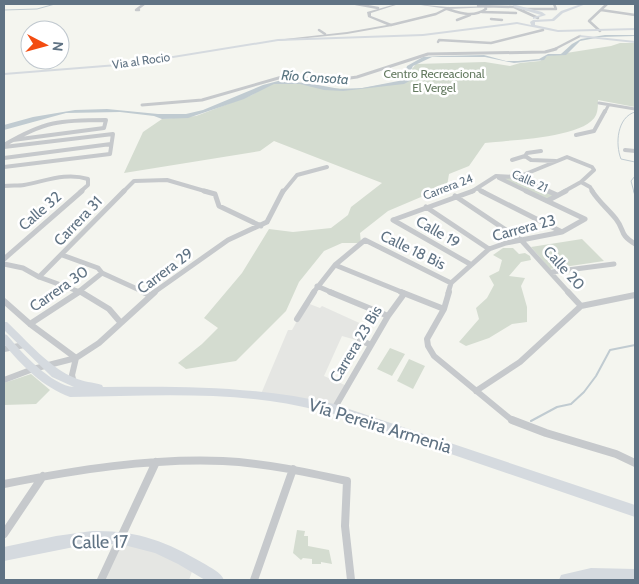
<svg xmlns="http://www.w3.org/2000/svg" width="639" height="584" viewBox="0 0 639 584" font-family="Cabin,sans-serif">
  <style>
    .built { fill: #e5e6e3 }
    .green { fill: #d4dcd0 }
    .water { fill: #c0cbd1 }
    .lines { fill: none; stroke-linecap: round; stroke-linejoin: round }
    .stream-far1 { stroke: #c0cbd1; stroke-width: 1 }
    .stream { stroke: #c0cbd1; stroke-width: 2 }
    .minor-far5 { stroke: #c6c9cc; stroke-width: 2.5 }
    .minor-far4 { stroke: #c6c9cc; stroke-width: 3 }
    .minor-far3 { stroke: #c6c9cc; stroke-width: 4 }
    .minor-far2 { stroke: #c6c9cc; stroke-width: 5 }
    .minor-far1 { stroke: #c6c9cc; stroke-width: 6 }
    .minor { stroke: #c6c9cc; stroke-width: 8 }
    .tertiary { fill: #c6c9cc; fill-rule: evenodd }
    .secondary { fill: #d5dadf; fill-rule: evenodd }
    .primary { fill: #d5dadf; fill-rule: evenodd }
    .labels { text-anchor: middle; stroke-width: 5; stroke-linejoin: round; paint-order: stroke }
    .far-street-label { font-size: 12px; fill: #607384; stroke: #fff }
    .far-park-label { font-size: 12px; fill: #647a60; stroke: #fff }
    .far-water-label { font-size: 14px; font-style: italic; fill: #5b7682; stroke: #fff }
    .street-label { font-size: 15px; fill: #607384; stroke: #fff }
    .near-street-label { font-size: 18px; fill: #607384; stroke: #fff }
  </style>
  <rect width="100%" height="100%" fill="#f4f5ef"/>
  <path class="built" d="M 307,303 L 320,308 L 322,306 L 366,326 L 356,340 L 342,336 L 324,376 L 347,386 L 334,409 L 261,394 L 288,330 L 292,330 Z
    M 121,539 L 194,566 L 189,580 L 101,580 Z"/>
  <path class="green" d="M 620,43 L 635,43 L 635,107 L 598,100 C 598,104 598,111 596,115 C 586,138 509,140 485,143 L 469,166 L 449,174 L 447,186 L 388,211 L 360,233 L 361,243 L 342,243 L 324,251 L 299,282 L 286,311 L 236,361 L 186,369 L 178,363 L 202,344 L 218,328 L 204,318 L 242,273 L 269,229 L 293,232 L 331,228 L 348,215 L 351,207 L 382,183 L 274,141 L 260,151 L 124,173 L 143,132 L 162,119 L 196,116 L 252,95 L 269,84 L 302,84 L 324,88 L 357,89 L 415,79 L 411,70 L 416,64 L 485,62 L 510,66 L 520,63 L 540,61 L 547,56 L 611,46 Z
    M 496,176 L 518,177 L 557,195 L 547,201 Z
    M 582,239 L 604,261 L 550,269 L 531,247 Z
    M 503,248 L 513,248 L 519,254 L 525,253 L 530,256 L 531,260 L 521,262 L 509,276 L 525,278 L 521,286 L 527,307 L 527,322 L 512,324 L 489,338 L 466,346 L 459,342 L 479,319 L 476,308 L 487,298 L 494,285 L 489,276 L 499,271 L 502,260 L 493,255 Z
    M 390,348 L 405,354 L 392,376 L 377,369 Z
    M 409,359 L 425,366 L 413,389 L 397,381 Z
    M 31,374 L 50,390 L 36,404 L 4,405 L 4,383 Z
    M 297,530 L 305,531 L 304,536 L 308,536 L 308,546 L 329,550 L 332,564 L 321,562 L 321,564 L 312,564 L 312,559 L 303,558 L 301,560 L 293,553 Z"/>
  <path class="water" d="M 605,35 L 635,35 L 635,36 L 601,37 L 580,41 L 566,55 L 547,56 L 544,60 L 514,63 L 485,57 L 432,57 L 413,66 L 411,70 L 416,73 L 417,77 L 404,84 L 343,91 L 324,90 L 300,84 L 274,84 L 244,99 L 188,118 L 162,119 L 154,116 L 120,112 L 66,113 L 4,130 L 4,125 L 33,117 L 75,110 L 107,109 L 158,114 L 186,114 L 203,110 L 263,85 L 278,81 L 307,83 L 340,89 L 362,88 L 409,79 L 412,77 L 406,70 L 407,66 L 423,57 L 441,56 L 484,55 L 506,61 L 518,61 L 539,59 L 548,54 L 561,54 L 572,44 L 581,39 Z"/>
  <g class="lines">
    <path class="stream-far1" d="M 85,4 L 89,4
      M 4,10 L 37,9 L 55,4
      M 635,104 L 635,107
      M 635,112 C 617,117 615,144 621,159 L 635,162
      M 634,192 L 631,181 L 635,176"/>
    <path class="stream" d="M 634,191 L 635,194
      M 531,421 L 557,407 L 571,404 L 584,392 L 596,376 L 610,350 L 635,345"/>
    <path class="minor-far5" d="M 356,4 L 378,8
      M 478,6 L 514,7 L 538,18
      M 447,9 C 460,13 473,18 486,9 L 485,6
      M 524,9 L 556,9 L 554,4
      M 139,10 L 136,10 L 144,4
      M 601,10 L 635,15
      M 482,12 L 516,13
      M 491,19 L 502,20
      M 457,20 L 470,15
      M 391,25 L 436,14 L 448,8
      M 319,30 L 325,34
      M 600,31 L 589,21 L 607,4
      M 438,42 L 439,40 L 491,43 L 543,30
      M 553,50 L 580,36"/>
    <path class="minor-far4" d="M 599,103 L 635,109
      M 142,105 L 202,100 L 282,77 L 336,80 L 357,77 L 428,54 L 545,52 L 556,49
      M 605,112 L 608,106"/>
    <path class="minor-far3" d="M 576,135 L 594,131 L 605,111
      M 4,145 C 45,121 60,120 106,120 L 104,128 L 13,140
      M 4,147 L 113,134 L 110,154 L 4,167
      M 625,150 L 635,151
      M 541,151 L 527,153 L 525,156 L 531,160 L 556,161
      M 4,158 L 111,144
      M 512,160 L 525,156
      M 518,177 L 550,192
      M 499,178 L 528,192
      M 581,182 L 590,187 L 593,192
      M 4,186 C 11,185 18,186 24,185 C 46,181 66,172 88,179 L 88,185 L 80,192
      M 478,189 L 484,192
      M 123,192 L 134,181 L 167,180 L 208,192
      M 283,192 L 297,175 L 327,167
      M 471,192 L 496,176 L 518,177 L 567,157 L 592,167 L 594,170 L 581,182 L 563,192"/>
    <path class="minor-far2" d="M 204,191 L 215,194 L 219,206 L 261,226
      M 481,191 L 562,232
      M 526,191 L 585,219
      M 548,191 L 557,195
      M 592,191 C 599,202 608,209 616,219 C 626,232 618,233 635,244
      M 455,196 L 521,240 L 569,293
      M 547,201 L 566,191
      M 426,207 L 489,249
      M 393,220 L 473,191
      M 393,220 L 470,264
      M 62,255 L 98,268 L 102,273 L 146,293
      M 4,259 L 82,191
      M 4,264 L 23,268 L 39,277 L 83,293
      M 335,265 L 404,293
      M 552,272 L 614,264
      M 39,277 L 124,191
      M 317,286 L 333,293
      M 77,293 L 102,273
      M 153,293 L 228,240 L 267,222 L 283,191
      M 313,293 L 335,265 L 365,240 L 451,283
      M 448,293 L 451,283 L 489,249 L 506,243 L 562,232 L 585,219"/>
    <path class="minor-far1" d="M 81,292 L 109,309 L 121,323
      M 143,292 L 150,295
      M 330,292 L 388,316
      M 401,292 L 444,309
      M 449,292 L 444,309 L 427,339 L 428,346 L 434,356 L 513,421
      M 568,292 L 581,306
      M 4,301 L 30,324 L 76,358
      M 297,319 L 314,292
      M 30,324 L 79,292
      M 360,340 L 371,345
      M 4,349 L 24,345
      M 4,380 L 33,369 L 76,358 L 99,343 L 155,292
      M 74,383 L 72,375 L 76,358
      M 476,391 L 520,362 L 581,306 L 635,295
      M 334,409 L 388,316 L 404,294"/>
    <path class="minor" d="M 512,420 L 546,433 L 616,454 L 635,463
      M 4,484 C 76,470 149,458 223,461 C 265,463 306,472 347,481 L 345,526 L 351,580
      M 4,534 L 43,476
      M 101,580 L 156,462
      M 254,580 L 293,469"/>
    <path class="tertiary" d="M 396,4 L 399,4 L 371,13 L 371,16 L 392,24 L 392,26 L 347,34 L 278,41 L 276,40 L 347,32 L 387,25 L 368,17 L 367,12 Z
      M 414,4 L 448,7 L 516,6 L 448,9 Z"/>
    <path class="secondary" d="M 512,4 L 516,4 L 516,5 L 542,12 L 546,15 L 533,19 L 533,17 L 541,15 L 514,7 Z
      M 581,4 L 586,4 L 563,13 L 554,21 L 535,22 L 535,25 L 558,30 L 635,28 L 635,30 L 558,32 L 517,24 L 423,36 L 278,41 L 130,65 L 4,75 L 4,73 L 130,63 L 278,39 L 423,34 L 517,22 L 531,25 L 530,22 L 533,20 L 552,19 L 561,11 Z
      M 579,35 L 635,41 L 635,43 L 580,37 Z
      M 92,531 C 136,530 166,541 203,563 C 211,568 221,572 224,580 L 205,580 L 178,564 L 155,553 L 128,546 L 110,544 L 74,547 L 4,561 L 4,547 L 56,536 Z
      M 591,568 L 635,569 L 635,580 L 559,580 L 561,575 Z"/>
    <path class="primary" d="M 4,322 L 7,322 C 26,340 51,369 75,378 C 83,382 93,382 102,385 L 103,387 C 183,386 255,386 334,404 L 635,505 L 635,517 L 334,414 C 313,409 292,404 270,401 C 204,392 136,396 70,397 C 43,387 22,366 4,344 L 4,334 L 7,335 C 21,352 52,386 74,387 L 52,377 L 4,330 Z"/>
  </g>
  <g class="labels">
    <g class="far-street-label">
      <text transform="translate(141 61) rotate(-8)" y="4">Via al Rocio</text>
      <text transform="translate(530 181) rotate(24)" y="4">Calle 21</text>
      <text transform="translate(448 187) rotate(-21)" y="4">Carrera 24</text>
    </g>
    <g class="far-park-label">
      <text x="434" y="78">Centro Recreacional<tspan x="434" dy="14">El Vergel</tspan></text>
    </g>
    <g class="far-water-label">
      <text transform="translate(315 77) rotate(4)" y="5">Río Consota</text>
    </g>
    <g class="street-label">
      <text transform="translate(40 211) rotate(-41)" y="5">Calle 32</text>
      <text transform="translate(78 221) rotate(-46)" y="5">Carrera 31</text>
      <text transform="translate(524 228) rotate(-15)" y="5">Carrera 23</text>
      <text transform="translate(438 232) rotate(30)" y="5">Calle 19</text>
      <text transform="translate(413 250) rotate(26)" y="5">Calle 18 Bis</text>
      <text transform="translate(564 268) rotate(48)" y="5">Calle 20</text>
      <text transform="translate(165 271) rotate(-37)" y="5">Carrera 29</text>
      <text transform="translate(59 289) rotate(-35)" y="5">Carrera 30</text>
      <text transform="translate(356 344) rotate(-59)" y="5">Carrera 23 Bis</text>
    </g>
    <g class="near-street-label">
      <text transform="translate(380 426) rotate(17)" y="6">Vía Pereira Armenia</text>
      <text transform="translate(100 542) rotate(-1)" y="6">Calle 17</text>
    </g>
  </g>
  <rect width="639" height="584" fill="none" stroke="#607384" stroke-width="10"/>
  <g transform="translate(45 45) rotate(96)"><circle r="24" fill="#ffffff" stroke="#bfc7ce"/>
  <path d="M0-4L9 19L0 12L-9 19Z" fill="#f34c11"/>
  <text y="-8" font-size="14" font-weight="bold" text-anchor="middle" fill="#607384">N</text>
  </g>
</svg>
